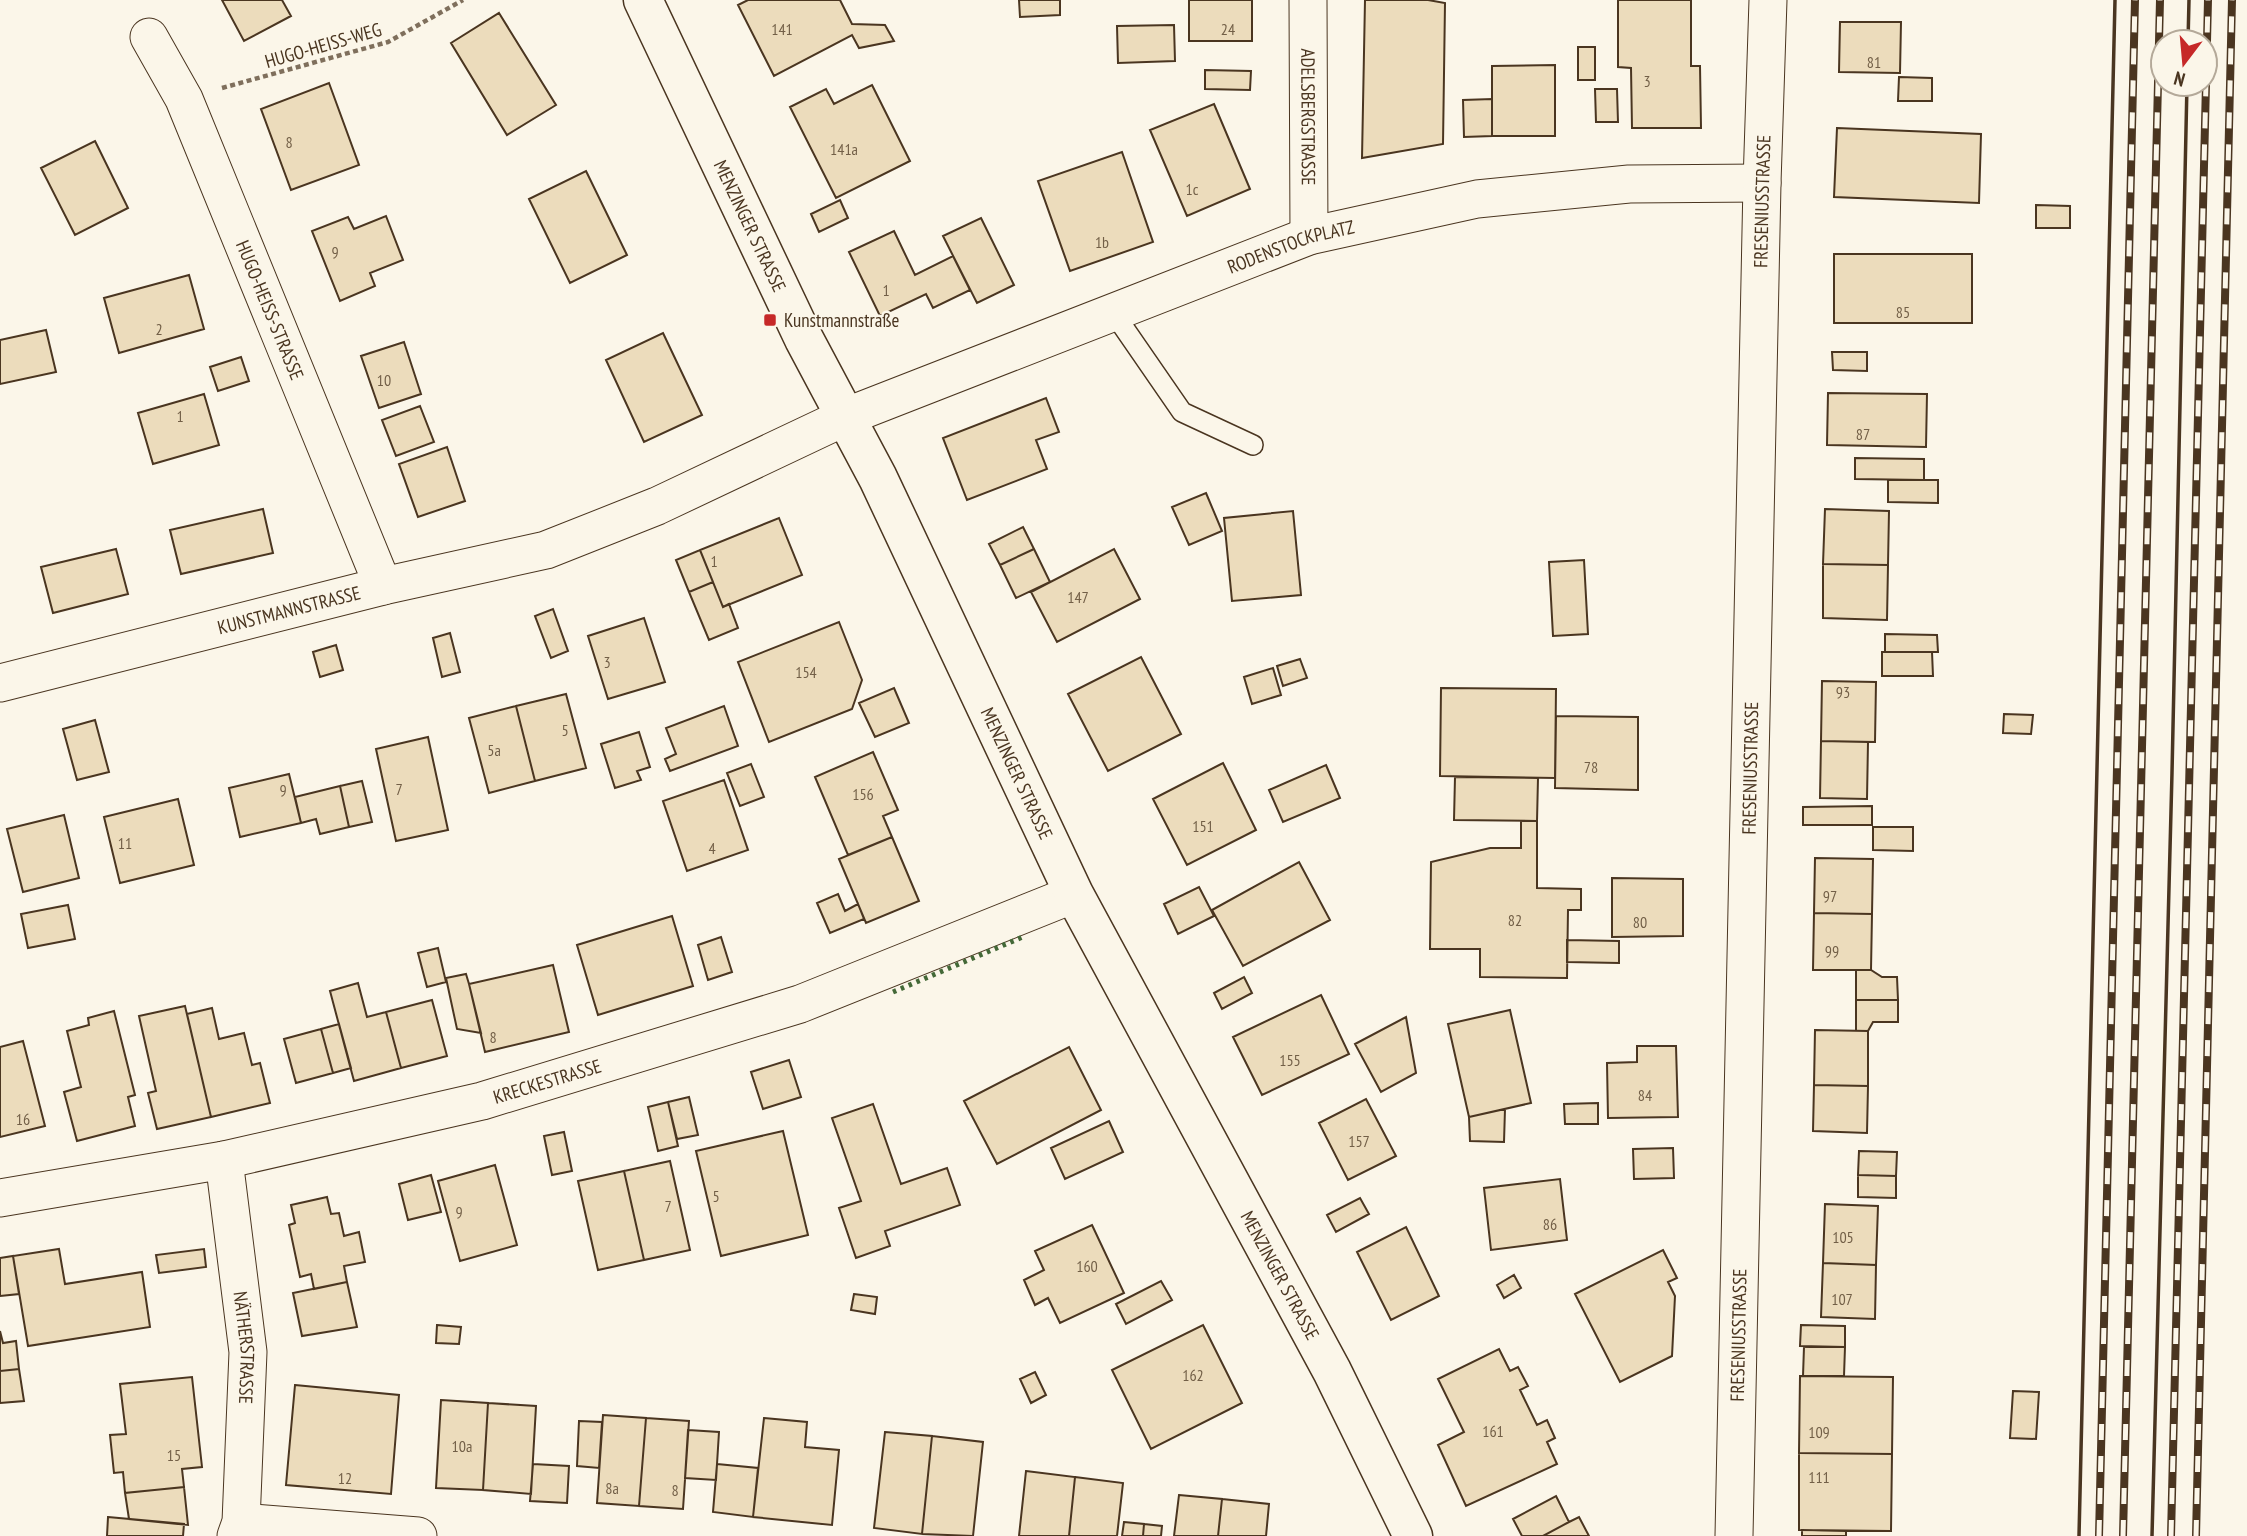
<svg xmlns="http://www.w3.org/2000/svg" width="2247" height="1536" viewBox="0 0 2247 1536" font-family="'PT Sans Narrow',sans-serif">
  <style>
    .building { fill: #ecdcbc; stroke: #4a3520; stroke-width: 2 }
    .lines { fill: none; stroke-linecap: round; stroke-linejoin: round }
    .lane-casing { stroke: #4a3520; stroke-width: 22 }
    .street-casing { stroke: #4a3520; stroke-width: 39 }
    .secondary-casing { stroke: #4a3520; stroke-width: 41 }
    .path { stroke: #7f6f5c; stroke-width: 4.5; stroke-dasharray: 5 3.5; stroke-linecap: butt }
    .lane { stroke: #fbf6e9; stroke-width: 19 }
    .street { stroke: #fbf6e9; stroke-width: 37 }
    .secondary { stroke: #fbf6e9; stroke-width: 38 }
    .rail-casing { stroke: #4a3520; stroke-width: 8 }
    .rail { stroke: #fbf6e9; stroke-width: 5; stroke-dasharray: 16; stroke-linecap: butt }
    .hedge { stroke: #436837; stroke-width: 5; stroke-dasharray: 3.5 5; stroke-linecap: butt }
    .wall { stroke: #4a3520; stroke-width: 3.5 }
    .poi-dot { fill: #c62828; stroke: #fbf6e9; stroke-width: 2.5 }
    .labels { text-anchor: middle; stroke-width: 5; stroke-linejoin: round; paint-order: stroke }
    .number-label { font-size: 16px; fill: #725f47 }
    .street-label { font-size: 19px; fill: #4a3520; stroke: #fbf6e9 }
    .poi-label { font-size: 19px; fill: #4a3520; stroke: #fbf6e9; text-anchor: start }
  </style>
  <rect width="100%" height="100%" fill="#fbf6e9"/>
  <path class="building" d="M 222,0 L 282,0 L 291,16 L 244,41 Z
    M 748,0 L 840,0 L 852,24 L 885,25 L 894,41 L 859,48 L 852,35 L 774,76 L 738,5 Z
    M 1019,0 L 1060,0 L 1060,15 L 1020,17 Z
    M 1189,0 L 1252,0 L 1252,41 L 1189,41 Z
    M 1365,0 L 1428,0 L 1445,3 L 1443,144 L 1362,158 Z
    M 1618,0 L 1691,0 L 1691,66 L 1700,66 L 1701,128 L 1632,128 L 1631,68 L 1618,67 Z
    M 499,13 L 556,105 L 507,135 L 451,43 Z
    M 1840,22 L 1901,22 L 1900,73 L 1839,72 Z
    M 1174,25 L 1175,61 L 1118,63 L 1117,26 Z
    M 1578,47 L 1595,47 L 1595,80 L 1578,80 Z
    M 1555,65 L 1555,136 L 1492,136 L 1492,66 Z
    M 1205,70 L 1251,71 L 1250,90 L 1205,89 Z
    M 1899,77 L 1932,78 L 1932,101 L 1898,101 Z
    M 329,83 L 359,165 L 291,190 L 261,109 Z
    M 872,85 L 910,161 L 836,198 L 790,107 L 826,89 L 834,104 Z
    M 1595,89 L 1617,89 L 1618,122 L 1596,122 Z
    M 1492,99 L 1492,136 L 1464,137 L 1463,100 Z
    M 1214,104 L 1250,189 L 1187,216 L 1150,130 Z
    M 1837,128 L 1981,134 L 1979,203 L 1834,197 Z
    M 95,141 L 128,208 L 75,235 L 41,168 Z
    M 1122,152 L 1153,242 L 1070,271 L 1038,181 Z
    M 586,171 L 627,255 L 570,283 L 529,199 Z
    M 840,200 L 848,218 L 819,232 L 811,214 Z
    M 2036,205 L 2070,206 L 2070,228 L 2036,228 Z
    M 386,216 L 403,260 L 370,273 L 375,286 L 340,301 L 312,231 L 348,217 L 354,229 Z
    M 981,218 L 1014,285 L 977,303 L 943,236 Z
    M 894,231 L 915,275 L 953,256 L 970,290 L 933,308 L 926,294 L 880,316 L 849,252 Z
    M 1834,254 L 1972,254 L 1972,323 L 1834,323 Z
    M 189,275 L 204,329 L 119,353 L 104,298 Z
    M 46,330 L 56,372 L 0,384 L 0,340 Z
    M 663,333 L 702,415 L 644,442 L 606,360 Z
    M 404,342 L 421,394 L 379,408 L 361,356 Z
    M 1832,352 L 1867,352 L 1867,371 L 1833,370 Z
    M 241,357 L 249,381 L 218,391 L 210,367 Z
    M 1828,393 L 1927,394 L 1926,447 L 1827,445 Z
    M 204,394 L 219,445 L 153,464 L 138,413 Z
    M 1046,398 L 1059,432 L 1036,440 L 1047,469 L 967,500 L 943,438 Z
    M 420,406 L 434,442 L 396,456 L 382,420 Z
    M 447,447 L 465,501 L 418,517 L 399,464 Z
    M 1855,458 L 1924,459 L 1924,480 L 1855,479 Z
    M 1888,480 L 1938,480 L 1938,503 L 1888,502 Z
    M 1206,493 L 1222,531 L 1189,545 L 1172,507 Z
    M 263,509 L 273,553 L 181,574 L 170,530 Z
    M 1825,509 L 1889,511 L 1888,565 L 1823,564 Z
    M 1293,511 L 1301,595 L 1232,601 L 1224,518 Z
    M 779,518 L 802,575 L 723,607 L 700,550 Z
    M 1023,527 L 1034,549 L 1000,565 L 989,544 Z
    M 116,549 L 128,594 L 53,613 L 41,567 Z
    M 1034,549 L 1050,582 L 1016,598 L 1000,565 Z
    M 1114,549 L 1140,599 L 1057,642 L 1031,592 Z
    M 700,550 L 713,582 L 689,592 L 676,560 Z
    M 1584,560 L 1588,634 L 1553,636 L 1549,562 Z
    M 1823,564 L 1888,565 L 1887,620 L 1823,618 Z
    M 713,582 L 723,607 L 729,604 L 738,628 L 709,640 L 689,592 Z
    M 553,609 L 568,651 L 551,658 L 535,616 Z
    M 644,618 L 665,682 L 608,699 L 588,636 Z
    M 839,622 L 862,680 L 852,709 L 769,742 L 738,662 Z
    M 450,633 L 460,672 L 442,677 L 433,638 Z
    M 1885,634 L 1937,635 L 1938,652 L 1885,652 Z
    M 336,645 L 343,670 L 320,677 L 313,652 Z
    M 1882,652 L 1932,652 L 1933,676 L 1882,676 Z
    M 1141,657 L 1181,734 L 1108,771 L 1068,694 Z
    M 1300,659 L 1307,678 L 1283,686 L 1277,666 Z
    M 1273,668 L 1281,695 L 1252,704 L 1244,677 Z
    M 1822,681 L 1876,682 L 1875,742 L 1821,741 Z
    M 894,688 L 909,723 L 875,737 L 859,703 Z
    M 1441,688 L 1556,689 L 1555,778 L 1440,776 Z
    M 566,694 L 586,768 L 535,781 L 516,706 Z
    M 516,706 L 535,781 L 489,793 L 469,718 Z
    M 724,706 L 738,746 L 670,771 L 665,759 L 676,754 L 666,728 Z
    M 2004,714 L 2033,715 L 2031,734 L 2003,733 Z
    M 1556,716 L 1638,717 L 1638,790 L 1555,788 Z
    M 95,720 L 109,772 L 77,780 L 63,729 Z
    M 639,732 L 650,767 L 637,771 L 641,780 L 615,788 L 601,744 Z
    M 428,737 L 448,830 L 396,841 L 376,749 Z
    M 1821,741 L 1868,742 L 1867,799 L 1820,798 Z
    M 873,752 L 898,810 L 883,816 L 892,837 L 848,855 L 815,777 Z
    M 1223,763 L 1256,830 L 1187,865 L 1153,799 Z
    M 751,764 L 764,797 L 740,806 L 727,773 Z
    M 1326,765 L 1340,798 L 1283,822 L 1269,790 Z
    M 289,774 L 301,823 L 240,837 L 229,788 Z
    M 1455,777 L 1538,778 L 1537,821 L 1454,820 Z
    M 724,780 L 748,850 L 687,871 L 663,801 Z
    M 362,781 L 372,822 L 349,827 L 340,786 Z
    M 340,786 L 349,827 L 320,834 L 316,819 L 301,823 L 295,797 Z
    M 178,799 L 194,865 L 120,883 L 104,817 Z
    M 1872,806 L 1872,825 L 1803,825 L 1803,807 Z
    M 64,815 L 79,878 L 23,892 L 7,829 Z
    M 1521,821 L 1537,821 L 1537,888 L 1581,889 L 1581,910 L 1568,910 L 1567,978 L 1480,977 L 1480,949 L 1430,949 L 1431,862 L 1490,848 L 1521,848 Z
    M 1873,827 L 1913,827 L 1913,851 L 1873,850 Z
    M 892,837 L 919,901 L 866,923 L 839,859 Z
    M 1815,858 L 1873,859 L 1872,914 L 1814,913 Z
    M 1299,862 L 1330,920 L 1243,966 L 1212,910 Z
    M 1612,878 L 1683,879 L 1683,936 L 1612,937 Z
    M 1199,887 L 1214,916 L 1178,934 L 1164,904 Z
    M 838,894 L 845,911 L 858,904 L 864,919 L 830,933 L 817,903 Z
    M 68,905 L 75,939 L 28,948 L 21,914 Z
    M 1814,913 L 1872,914 L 1871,970 L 1813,970 Z
    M 672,916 L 693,986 L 598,1015 L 577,945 Z
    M 721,937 L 732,972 L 708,980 L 698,945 Z
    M 1567,940 L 1619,941 L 1619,963 L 1567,962 Z
    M 438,948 L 446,982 L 427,987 L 418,953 Z
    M 553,965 L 569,1032 L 485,1052 L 469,984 Z
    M 1856,970 L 1871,970 L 1882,977 L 1897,977 L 1898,1000 L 1856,1000 Z
    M 466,974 L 469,984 L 481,1033 L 457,1029 L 446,978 Z
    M 1244,977 L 1252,993 L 1222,1009 L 1214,993 Z
    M 358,983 L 367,1017 L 386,1012 L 401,1068 L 354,1081 L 330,991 Z
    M 1321,995 L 1349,1054 L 1262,1095 L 1233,1037 Z
    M 432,1000 L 447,1056 L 401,1068 L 386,1012 Z
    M 1856,1000 L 1898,1000 L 1898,1022 L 1873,1022 L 1868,1031 L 1856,1031 Z
    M 185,1006 L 211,1117 L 157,1129 L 148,1093 L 156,1091 L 139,1016 Z
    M 212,1008 L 219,1039 L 244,1033 L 252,1065 L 260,1063 L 270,1103 L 211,1117 L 187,1014 Z
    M 1510,1010 L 1531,1103 L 1469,1117 L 1448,1024 Z
    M 114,1011 L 135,1095 L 128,1097 L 135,1126 L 77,1141 L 64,1092 L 81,1087 L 67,1031 L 89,1025 L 88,1018 Z
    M 1406,1017 L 1416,1073 L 1381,1092 L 1355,1044 Z
    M 339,1024 L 351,1068 L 333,1073 L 321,1029 Z
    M 321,1029 L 333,1073 L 296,1083 L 284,1039 Z
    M 1815,1030 L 1868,1031 L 1868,1086 L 1814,1085 Z
    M 23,1041 L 45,1126 L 0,1137 L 0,1047 Z
    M 1637,1046 L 1676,1046 L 1678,1117 L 1608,1118 L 1607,1063 L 1637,1062 Z
    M 1069,1047 L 1101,1110 L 997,1164 L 964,1101 Z
    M 789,1060 L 801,1097 L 763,1109 L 751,1072 Z
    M 1814,1085 L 1868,1086 L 1867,1133 L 1813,1131 Z
    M 689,1097 L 698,1135 L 677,1139 L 668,1102 Z
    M 1366,1099 L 1396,1156 L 1348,1180 L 1319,1123 Z
    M 668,1102 L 678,1146 L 658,1151 L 648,1107 Z
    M 1598,1103 L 1598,1124 L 1565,1124 L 1564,1104 Z
    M 873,1104 L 901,1184 L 947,1168 L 960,1205 L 885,1231 L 890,1246 L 856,1258 L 839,1208 L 861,1201 L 832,1118 Z
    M 1505,1109 L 1504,1142 L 1470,1141 L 1469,1117 Z
    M 1109,1121 L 1123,1152 L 1065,1179 L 1051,1148 Z
    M 783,1131 L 808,1235 L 721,1256 L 696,1151 Z
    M 564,1132 L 572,1171 L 552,1175 L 544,1136 Z
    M 1673,1148 L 1674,1178 L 1634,1179 L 1633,1149 Z
    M 1859,1151 L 1897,1152 L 1896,1176 L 1858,1175 Z
    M 670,1161 L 690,1250 L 644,1260 L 624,1171 Z
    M 495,1165 L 517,1245 L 460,1261 L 438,1181 Z
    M 624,1171 L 644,1260 L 598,1270 L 578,1181 Z
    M 431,1175 L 441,1212 L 408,1220 L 399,1184 Z
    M 1858,1175 L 1896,1176 L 1896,1198 L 1858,1197 Z
    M 1560,1179 L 1567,1240 L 1491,1250 L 1484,1188 Z
    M 327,1197 L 331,1214 L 339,1213 L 344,1236 L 359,1232 L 365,1262 L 344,1266 L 347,1282 L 314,1289 L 311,1274 L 300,1277 L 289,1225 L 295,1223 L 291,1205 Z
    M 1360,1198 L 1369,1214 L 1336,1232 L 1327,1215 Z
    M 1825,1204 L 1878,1206 L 1876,1265 L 1823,1263 Z
    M 1092,1225 L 1124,1293 L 1060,1323 L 1048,1298 L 1035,1305 L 1024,1280 L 1044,1270 L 1035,1251 Z
    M 1406,1227 L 1439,1296 L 1391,1320 L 1357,1252 Z
    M 59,1249 L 65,1284 L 142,1272 L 150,1327 L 28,1346 L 13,1256 Z
    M 204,1249 L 206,1267 L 159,1273 L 156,1255 Z
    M 1663,1250 L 1677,1278 L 1668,1282 L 1675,1296 L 1672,1356 L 1620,1382 L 1575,1294 Z
    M 13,1256 L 19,1294 L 0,1296 L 0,1258 Z
    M 1823,1263 L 1876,1265 L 1875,1319 L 1821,1317 Z
    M 1514,1275 L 1521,1288 L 1504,1298 L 1497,1285 Z
    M 1161,1281 L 1172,1300 L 1126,1324 L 1116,1304 Z
    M 347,1282 L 357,1327 L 302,1336 L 293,1293 Z
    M 854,1294 L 877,1297 L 875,1314 L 851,1310 Z
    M 437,1325 L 461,1327 L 459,1344 L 436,1343 Z
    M 1203,1325 L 1242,1403 L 1151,1449 L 1112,1370 Z
    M 1801,1325 L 1845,1326 L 1845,1347 L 1800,1346 Z
    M 0,1331 L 3,1343 L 16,1341 L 19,1369 L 0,1371 Z
    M 1804,1347 L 1845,1347 L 1844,1376 L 1803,1376 Z
    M 1499,1349 L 1510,1371 L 1518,1367 L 1528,1386 L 1520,1390 L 1537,1425 L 1547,1420 L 1555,1438 L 1547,1442 L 1557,1464 L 1466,1506 L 1438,1445 L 1464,1432 L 1438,1379 Z
    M 19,1369 L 24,1401 L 0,1403 L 0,1371 Z
    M 1035,1372 L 1046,1395 L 1031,1403 L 1020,1379 Z
    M 1800,1376 L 1893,1377 L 1892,1454 L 1799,1453 Z
    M 192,1377 L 202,1467 L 182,1469 L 184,1487 L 125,1493 L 123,1472 L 114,1473 L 110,1435 L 126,1434 L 120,1384 Z
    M 295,1385 L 399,1395 L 391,1494 L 286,1485 Z
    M 2013,1391 L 2039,1392 L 2036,1439 L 2010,1438 Z
    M 441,1400 L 488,1403 L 483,1490 L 436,1488 Z
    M 488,1403 L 536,1406 L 531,1494 L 483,1490 Z
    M 603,1415 L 646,1418 L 639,1506 L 597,1503 Z
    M 646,1418 L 689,1421 L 683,1509 L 639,1506 Z
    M 764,1418 L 807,1422 L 805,1447 L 839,1450 L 832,1525 L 753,1517 Z
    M 579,1421 L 602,1422 L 599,1468 L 577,1466 Z
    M 688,1430 L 719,1432 L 716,1480 L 685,1478 Z
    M 885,1432 L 932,1436 L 922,1534 L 874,1528 Z
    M 932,1436 L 983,1442 L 973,1536 L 922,1534 Z
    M 1799,1453 L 1892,1454 L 1891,1531 L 1799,1530 Z
    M 533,1464 L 569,1466 L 567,1503 L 530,1501 Z
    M 717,1464 L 758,1468 L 753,1517 L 713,1512 Z
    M 1026,1471 L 1075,1477 L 1069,1536 L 1019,1536 Z
    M 1075,1477 L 1123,1483 L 1117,1536 L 1069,1536 Z
    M 184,1487 L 188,1525 L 129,1519 L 125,1493 Z
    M 1179,1495 L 1222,1499 L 1218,1536 L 1174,1536 Z
    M 1556,1496 L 1569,1522 L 1543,1536 L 1522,1536 L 1513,1519 Z
    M 1222,1499 L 1269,1504 L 1266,1536 L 1218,1536 Z
    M 108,1517 L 184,1524 L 183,1536 L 107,1536 Z
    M 1579,1517 L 1589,1536 L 1543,1536 L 1569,1522 Z
    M 1124,1522 L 1144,1524 L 1143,1536 L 1122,1536 Z
    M 1144,1524 L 1162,1526 L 1161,1536 L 1143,1536 Z
    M 1802,1530 L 1846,1531 L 1846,1536 L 1802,1536 Z"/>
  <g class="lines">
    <defs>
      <path id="lane" d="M 1113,312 L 1182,412 L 1253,445"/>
      <g id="street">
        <path id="s1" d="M 1308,0 L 1309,236"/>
        <path id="s2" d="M 149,37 L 184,99 L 383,586"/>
        <path id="s3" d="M 0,683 L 383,586 L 546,550 L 657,506 L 845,417 L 1309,236 L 1477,199 L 1629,184 L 1762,183"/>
        <path id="s4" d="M 224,1160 L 248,1352 L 241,1522 L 236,1536"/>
        <path id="s5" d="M 0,1198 L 224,1160 L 482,1101 L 800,1004 L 1074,894"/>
        <path d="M 241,1522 L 418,1536"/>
        <path id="s6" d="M 1734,1536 L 1762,183 L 1768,0"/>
      </g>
      <g id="secondary">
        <path id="s7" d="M 643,0 L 804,339 L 878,478 L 1074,894 L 1332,1371 L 1413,1536"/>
      </g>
    </defs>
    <use href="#lane" class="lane-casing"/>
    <use href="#street" class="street-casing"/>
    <use href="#secondary" class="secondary-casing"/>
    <path class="path" d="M 222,88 L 388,42 L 463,0"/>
    <use href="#lane" class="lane"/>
    <use href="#street" class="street"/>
    <use href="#secondary" class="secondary"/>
    <defs>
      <path id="rail" d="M 2099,1536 L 2135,0
        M 2123,1536 L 2160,0
        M 2171,1536 L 2208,0
        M 2196,1536 L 2232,0"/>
    </defs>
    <use href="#rail" class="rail-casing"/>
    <use href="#rail" class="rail"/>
    <path class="hedge" d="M 893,992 L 1025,936"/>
    <path class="wall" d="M 2188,42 L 2189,0
      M 2079,1536 L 2115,0
      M 2152,1536 L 2172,773 L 2187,84"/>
  </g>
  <rect class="poi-dot" x="763" y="313" width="14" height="14" rx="3.5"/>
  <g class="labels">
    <g class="number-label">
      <text x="782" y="35">141</text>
      <text x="1228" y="35">24</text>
      <text x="1874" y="68">81</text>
      <text x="1647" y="87">3</text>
      <text x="289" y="148">8</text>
      <text x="844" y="155">141a</text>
      <text x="1192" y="195">1c</text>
      <text x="1102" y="248">1b</text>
      <text x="335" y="258">9</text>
      <text x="886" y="296">1</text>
      <text x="1903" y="318">85</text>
      <text x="159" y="335">2</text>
      <text x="384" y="386">10</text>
      <text x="180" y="422">1</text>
      <text x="1863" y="440">87</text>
      <text x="714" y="567">1</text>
      <text x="1078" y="603">147</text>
      <text x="607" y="668">3</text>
      <text x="806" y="678">154</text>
      <text x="1843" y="698">93</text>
      <text x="565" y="736">5</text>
      <text x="494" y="756">5a</text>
      <text x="1591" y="773">78</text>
      <text x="399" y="795">7</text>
      <text x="283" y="796">9</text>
      <text x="863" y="800">156</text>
      <text x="1203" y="832">151</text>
      <text x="125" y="849">11</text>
      <text x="712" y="854">4</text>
      <text x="1830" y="902">97</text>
      <text x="1515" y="926">82</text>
      <text x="1640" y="928">80</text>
      <text x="1832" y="957">99</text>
      <text x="493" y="1043">8</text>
      <text x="1290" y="1066">155</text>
      <text x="1645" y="1101">84</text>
      <text x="23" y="1125">16</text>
      <text x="1359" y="1147">157</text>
      <text x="716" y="1202">5</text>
      <text x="668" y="1212">7</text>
      <text x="459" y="1218">9</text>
      <text x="1550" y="1230">86</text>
      <text x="1843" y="1243">105</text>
      <text x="1087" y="1272">160</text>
      <text x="1842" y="1305">107</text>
      <text x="1193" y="1381">162</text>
      <text x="1493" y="1437">161</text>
      <text x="1819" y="1438">109</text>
      <text x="462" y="1452">10a</text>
      <text x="174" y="1461">15</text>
      <text x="1819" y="1483">111</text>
      <text x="345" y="1484">12</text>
      <text x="612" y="1494">8a</text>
      <text x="675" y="1496">8</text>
    </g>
    <g class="street-label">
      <text transform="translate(323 45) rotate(-16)" y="7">HUGO-HEISS-WEG</text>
      <text dy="7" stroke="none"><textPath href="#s1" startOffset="117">ADELSBERGSTRASSE</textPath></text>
      <text dy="7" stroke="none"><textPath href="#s6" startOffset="1335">FRESENIUSSTRASSE</textPath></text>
      <text dy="7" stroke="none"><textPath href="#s7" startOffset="250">MENZINGER STRASSE</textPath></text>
      <text dy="7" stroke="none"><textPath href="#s3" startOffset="1367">RODENSTOCKPLATZ</textPath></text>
      <text dy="7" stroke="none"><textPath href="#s2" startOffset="299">HUGO-HEISS-STRASSE</textPath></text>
      <text dy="7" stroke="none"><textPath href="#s3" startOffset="298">KUNSTMANNSTRASSE</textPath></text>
      <text dy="7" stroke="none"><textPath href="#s6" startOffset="768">FRESENIUSSTRASSE</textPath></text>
      <text dy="7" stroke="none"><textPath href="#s7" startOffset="859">MENZINGER STRASSE</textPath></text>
      <text dy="7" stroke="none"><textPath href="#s5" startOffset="560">KRECKESTRASSE</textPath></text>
      <text dy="7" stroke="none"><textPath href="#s7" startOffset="1426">MENZINGER STRASSE</textPath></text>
      <text dy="7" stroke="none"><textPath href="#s6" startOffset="201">FRESENIUSSTRASSE</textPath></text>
      <text dy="7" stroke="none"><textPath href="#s4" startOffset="189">NÄTHERSTRASSE</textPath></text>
    </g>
    <g class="poi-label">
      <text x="784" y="327">Kunstmannstraße</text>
    </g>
  </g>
  <g transform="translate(2184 63) rotate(196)"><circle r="33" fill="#fbf6e9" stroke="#b4a999" stroke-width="2"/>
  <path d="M0-5L12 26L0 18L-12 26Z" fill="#c62828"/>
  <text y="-10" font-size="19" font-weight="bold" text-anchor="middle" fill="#4a3520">N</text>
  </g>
</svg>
